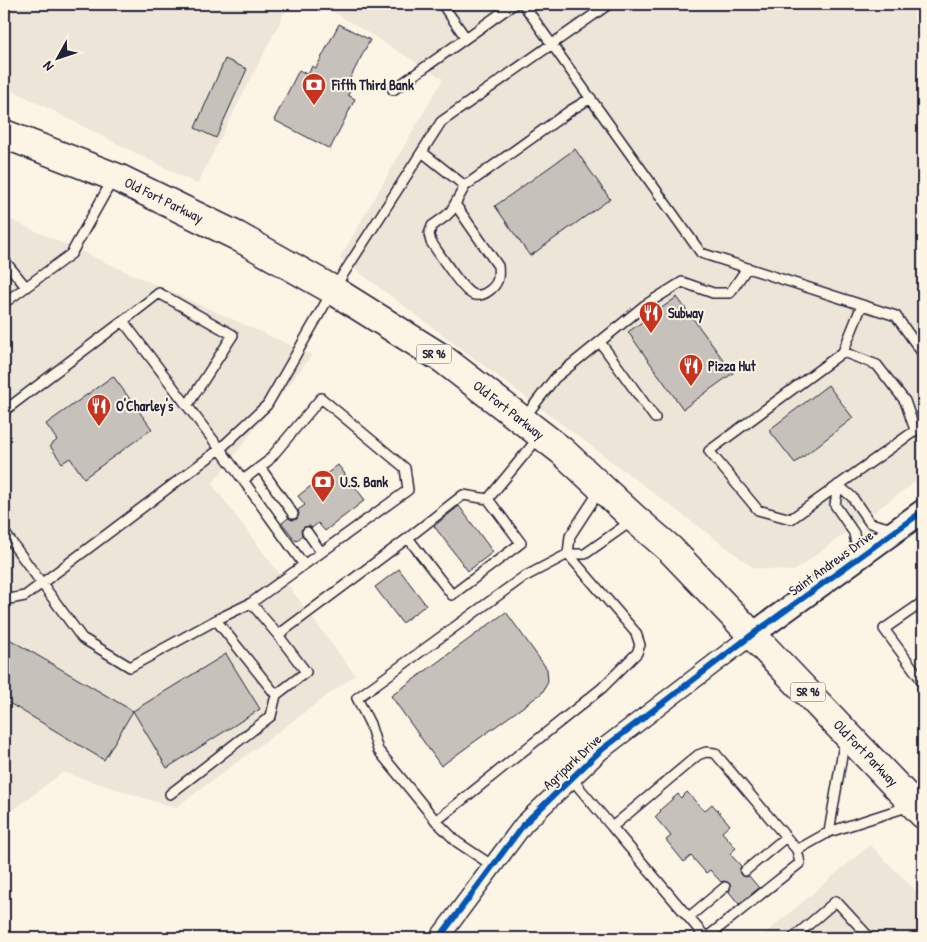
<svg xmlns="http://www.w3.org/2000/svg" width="927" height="942" viewBox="0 0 927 942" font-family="'Patrick Hand',sans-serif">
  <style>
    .built { fill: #ece5d8 }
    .building { fill: #c6c1bb; stroke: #22223b }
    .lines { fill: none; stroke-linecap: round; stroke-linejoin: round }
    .service-casing { stroke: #22223b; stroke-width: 12 }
    .minor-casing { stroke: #22223b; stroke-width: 21 }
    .tertiary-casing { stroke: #22223b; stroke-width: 26 }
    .primary-casing { stroke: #22223b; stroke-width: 31 }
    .service { stroke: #fcf5e5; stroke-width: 9 }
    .minor { stroke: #fcf5e5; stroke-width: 18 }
    .tertiary { stroke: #fcf5e5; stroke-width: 22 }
    .primary { stroke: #fcf5e5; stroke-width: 28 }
    .cycleway-casing { stroke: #fcf5e5; stroke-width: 9 }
    .cycleway { stroke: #0057b8; stroke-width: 6 }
    .labels { text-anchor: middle; stroke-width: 4; stroke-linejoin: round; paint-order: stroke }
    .shield { fill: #fcf5e5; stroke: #63616e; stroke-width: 1 }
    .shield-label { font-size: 12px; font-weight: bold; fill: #22223b }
    .poi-label { font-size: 14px; font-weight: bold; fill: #22223b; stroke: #fcf5e5; text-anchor: start }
    .street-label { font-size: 14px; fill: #22223b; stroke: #fcf5e5 }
  </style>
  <rect width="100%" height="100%" fill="#fcf5e5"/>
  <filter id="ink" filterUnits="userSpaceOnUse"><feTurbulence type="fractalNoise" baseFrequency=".02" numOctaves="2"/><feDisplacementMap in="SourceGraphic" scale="10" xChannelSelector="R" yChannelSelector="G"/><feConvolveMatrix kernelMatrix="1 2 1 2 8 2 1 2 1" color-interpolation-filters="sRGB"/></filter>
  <g filter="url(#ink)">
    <path class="built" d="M 4,4 L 289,4 L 197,184 L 4,86 Z
      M 321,4 L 923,4 L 923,476 L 794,571 L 754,568 L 340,258 L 443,79 Z
      M 4,217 L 312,355 L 212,484 L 355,675 L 175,808 L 63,772 L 4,817 Z
      M 870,845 L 923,898 L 923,938 L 760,938 Z"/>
    <path class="building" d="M 339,24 L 370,40 L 346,86 L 351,89 L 348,95 L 355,99 L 330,149 L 274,120 L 299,70 L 308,75 L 312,66 L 316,68 Z
      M 225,59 L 247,69 L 216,138 L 195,128 Z
      M 575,149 L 610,199 L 530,256 L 495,206 Z
      M 677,297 L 733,373 L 683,409 L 628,332 Z
      M 113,376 L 152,429 L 84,478 L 70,458 L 62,463 L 50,446 L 57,440 L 46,424 Z
      M 828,385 L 853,418 L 795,463 L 769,430 Z
      M 338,465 L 365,500 L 325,531 L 318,523 L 312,528 L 309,526 L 304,527 L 301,530 L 302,536 L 296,541 L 282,523 L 288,518 L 293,520 L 297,519 L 299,514 L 298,510 L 305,505 L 298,496 Z
      M 459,506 L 493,552 L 468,571 L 434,526 Z
      M 399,569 L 426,605 L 402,623 L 375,587 Z
      M 506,612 L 547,669 L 548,682 L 542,693 L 441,766 L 391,696 Z
      M 4,636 L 133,711 L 104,760 L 4,700 Z
      M 226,654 L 260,709 L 167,768 L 133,711 Z
      M 687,792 L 704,811 L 712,804 L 730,825 L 722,832 L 736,848 L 730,854 L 741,866 L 739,872 L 741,875 L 746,877 L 749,876 L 759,888 L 739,904 L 729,892 L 731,886 L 729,883 L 724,881 L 721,882 L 710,870 L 706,873 L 691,856 L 684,862 L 666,840 L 671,836 L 655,817 L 661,811 L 660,810 L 678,794 L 681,798 Z"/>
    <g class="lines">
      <defs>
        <path id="service" d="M 442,4 L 466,38
          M 523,4 L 701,253 L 896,316 L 923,354
          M 393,90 L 514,4
          M 422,152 L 465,186 L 571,110 L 591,98
          M 455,204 L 498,266 C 499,276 499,283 490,290 C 485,294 479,297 472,294 C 462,290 439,253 431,242 L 429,234 L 432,226 L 446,216 L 451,211 L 465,186
          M 4,260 L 26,287
          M 4,303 L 71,254 L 113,179
          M 862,305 L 843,352 L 709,451 L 758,510 L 791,519 L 923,425
          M 123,321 L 159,293 L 233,335 L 187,406
          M 600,342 L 655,418
          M 843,352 L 877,365 L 905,401 L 915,430
          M 4,411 L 123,321 L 220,449 L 25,596 L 4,600
          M 524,418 L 555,378 L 645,305 L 682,282 L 713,293 L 730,293 L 747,268
          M 260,467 L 293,514
          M 243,480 L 304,565
          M 838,485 L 835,505 L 854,533 L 858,557
          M 838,485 L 852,497 L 870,523 L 893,529
          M 488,499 L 539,437
          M 4,532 L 82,638 L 130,667 L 216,620 L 276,695 L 306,672 L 278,635 L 408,538 L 463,495 L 488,499 L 521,543 L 452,595 L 408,538
          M 307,532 L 321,552
          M 923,602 L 884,629 L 923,682
          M 251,603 L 278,635
          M 216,620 L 251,603 L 408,490 L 405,468 L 321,398 L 268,461 L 243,480 L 220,449 L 267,405 L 333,290 L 441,122 L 609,4
          M 706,752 L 715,753 L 797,850 L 800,863 L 706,938 L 612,827 L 698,755 Z
          M 571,778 L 612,827
          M 170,794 L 271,716 L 276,695
          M 436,821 L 602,688 L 637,653 L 640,645 L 636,633 L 568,554 L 570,536 L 600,490
          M 829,832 L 845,738
          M 797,850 L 829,832 L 910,806
          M 493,866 L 457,842 L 436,821 L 378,750 L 370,724 L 357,698 L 522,578 L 568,554 L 585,554 L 633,520
          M 745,871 L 786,837
          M 689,917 L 725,887
          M 793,938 L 836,901 L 870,938"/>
        <path id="minor" d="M 439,938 L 524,824 L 600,751 L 753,634"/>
        <path id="tertiary" d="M 753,634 L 923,511"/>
        <path id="primary" d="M 4,134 L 120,179 L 237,236 L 333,290 L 443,359 L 522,420 L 562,451 L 635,519 L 670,549 L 923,814"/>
      </defs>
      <use href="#service" class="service-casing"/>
      <use href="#minor" class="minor-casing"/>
      <use href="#tertiary" class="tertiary-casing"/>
      <use href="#primary" class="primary-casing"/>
      <use href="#service" class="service"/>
      <use href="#minor" class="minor"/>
      <use href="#tertiary" class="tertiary"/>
      <use href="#primary" class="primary"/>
      <defs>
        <path id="cycleway" d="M 439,938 L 524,824 L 600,751 L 753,634 L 923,511"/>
      </defs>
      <use href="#cycleway" class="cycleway-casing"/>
      <use href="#cycleway" class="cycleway"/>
    </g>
  </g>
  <defs>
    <symbol id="bank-pin" viewBox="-11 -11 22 30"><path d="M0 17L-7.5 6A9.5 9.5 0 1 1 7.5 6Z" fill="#c8321e" stroke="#fcf5e5"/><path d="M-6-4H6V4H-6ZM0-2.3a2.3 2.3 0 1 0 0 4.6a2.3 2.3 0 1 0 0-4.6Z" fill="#fff"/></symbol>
    <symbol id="restaurant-pin" viewBox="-11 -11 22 30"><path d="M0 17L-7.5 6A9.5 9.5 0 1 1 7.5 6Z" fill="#c8321e" stroke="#fcf5e5"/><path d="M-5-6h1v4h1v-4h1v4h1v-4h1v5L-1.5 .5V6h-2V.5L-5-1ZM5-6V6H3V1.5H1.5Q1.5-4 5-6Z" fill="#fff"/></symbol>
  </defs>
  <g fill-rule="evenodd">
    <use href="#bank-pin" x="300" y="71" width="28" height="38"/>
    <use href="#restaurant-pin" x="637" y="299" width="28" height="38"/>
    <use href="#restaurant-pin" x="677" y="352" width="28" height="38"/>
    <use href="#restaurant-pin" x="85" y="392" width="28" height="38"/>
    <use href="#bank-pin" x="309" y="468" width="28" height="38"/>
  </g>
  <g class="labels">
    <g class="shield">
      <rect x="416.5" y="344.5" width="35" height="19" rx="4"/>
      <rect x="790.5" y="682.5" width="35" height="19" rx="4"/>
    </g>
    <g class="shield-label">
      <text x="434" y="358">SR 96</text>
      <text x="808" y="696">SR 96</text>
    </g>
    <g class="poi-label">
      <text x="332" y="90">Fifth Third Bank</text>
      <text x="668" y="318">Subway</text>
      <text x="708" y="371">Pizza Hut</text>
      <text x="116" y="411">O'Charley's</text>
      <text x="340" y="487">U.S. Bank</text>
    </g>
    <g class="street-label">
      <text transform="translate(164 200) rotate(26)" y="5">Old Fort Parkway</text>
      <text transform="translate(509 410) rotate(38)" y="5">Old Fort Parkway</text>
      <text transform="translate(831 563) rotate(-36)" y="5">Saint Andrews Drive</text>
      <text transform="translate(866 753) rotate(46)" y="5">Old Fort Parkway</text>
      <text transform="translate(572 762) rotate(-43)" y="5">Agripark Drive</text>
    </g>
  </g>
  <rect width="927" height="942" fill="none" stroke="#fcf5e5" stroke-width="20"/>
  <rect x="10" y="10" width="907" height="922" fill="none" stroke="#22223b" stroke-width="2" filter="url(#ink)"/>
  <g transform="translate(58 58) rotate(230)" stroke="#fcf5e5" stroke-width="4" paint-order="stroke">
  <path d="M0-4L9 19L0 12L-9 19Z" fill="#22223b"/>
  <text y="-8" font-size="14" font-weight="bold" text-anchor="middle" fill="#22223b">N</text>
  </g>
</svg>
